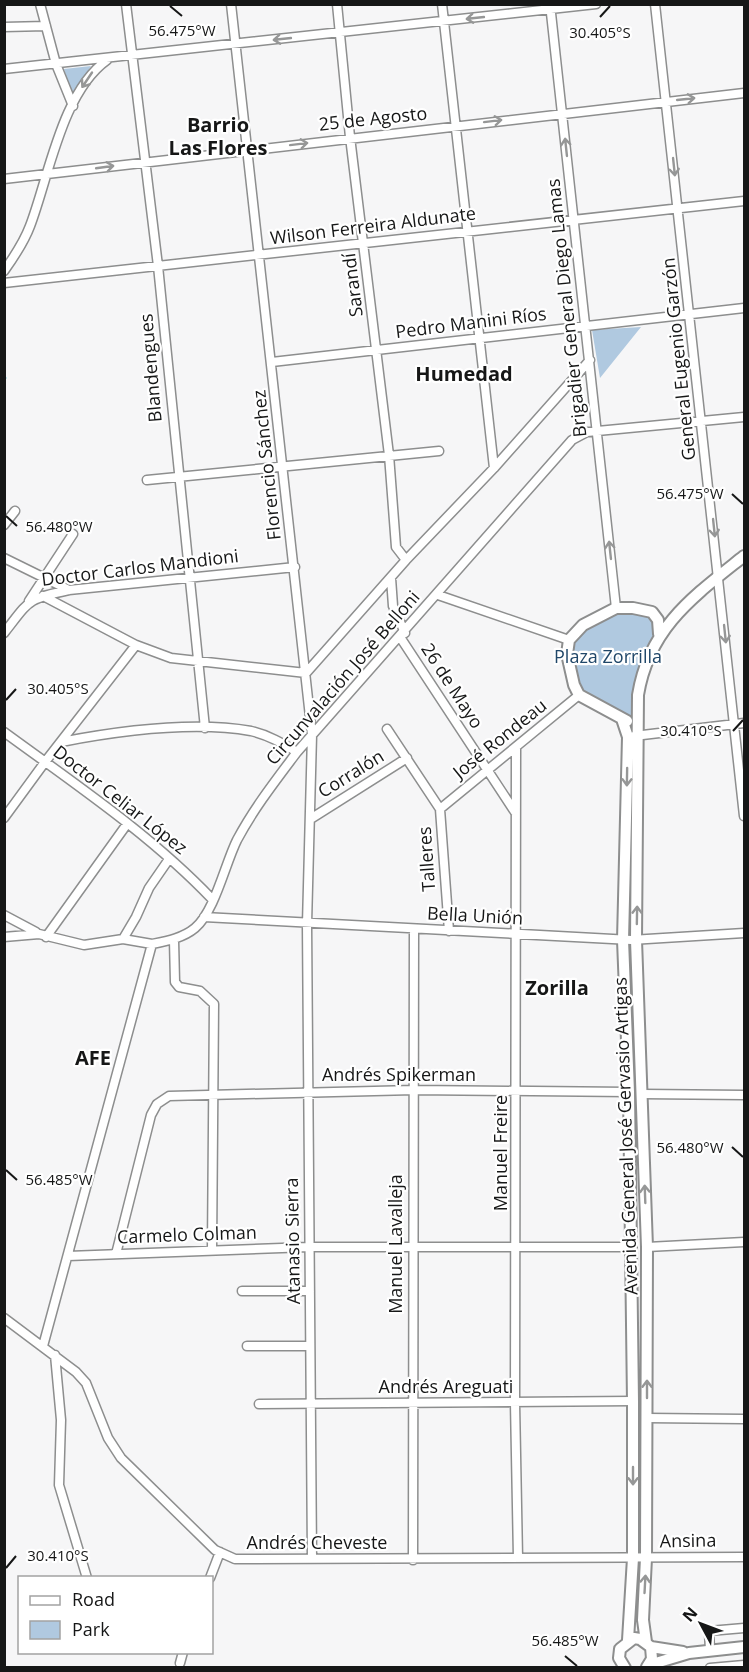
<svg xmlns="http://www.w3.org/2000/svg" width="749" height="1672" viewBox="0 0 749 1672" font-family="'Open Sans',sans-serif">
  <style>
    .green { fill: #b0c9e0 }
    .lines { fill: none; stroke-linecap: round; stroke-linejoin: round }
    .stream { stroke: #b9e1e8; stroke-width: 2 }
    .minor-casing { stroke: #8d8e8e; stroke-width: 11 }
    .major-casing { stroke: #8d8e8e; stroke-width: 14 }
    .minor { stroke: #fff; stroke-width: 8 }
    .major { stroke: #fff; stroke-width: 10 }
    .oneway { stroke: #969797 }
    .ticks { fill: none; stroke: #161717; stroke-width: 2 }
    .labels { text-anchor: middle; stroke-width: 4.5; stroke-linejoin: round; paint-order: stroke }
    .street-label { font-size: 18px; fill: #161717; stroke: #fff }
    .park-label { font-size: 18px; fill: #204769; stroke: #fff }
    .neighbourhood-label { font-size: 20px; font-weight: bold; fill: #161717; stroke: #fff }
    .ticks-label { font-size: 15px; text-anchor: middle; fill: #161717; stroke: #fff; stroke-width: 4.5; stroke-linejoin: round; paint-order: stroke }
  </style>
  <rect width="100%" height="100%" fill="#f6f6f7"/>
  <path class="green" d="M 91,66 L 74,93 L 71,92 L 64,69 Z
    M 641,327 L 600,378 L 592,330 Z
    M 624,611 L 648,616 L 654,622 L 656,634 L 639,670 L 631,718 L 585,694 L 576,674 L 572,649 L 579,633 L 611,614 Z"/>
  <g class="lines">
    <path class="stream" d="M 4,377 L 6,378"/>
    <defs>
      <path id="minor" d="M 40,4 L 56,64 L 73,106
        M 126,4 L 158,266 L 205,728
        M 231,4 L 312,735 L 307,924 L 312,1559
        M 337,4 L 350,137 L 389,455 L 396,547 L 406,560
        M 442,4 L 494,468
        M 550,4 L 616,608
        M 655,4 L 744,816
        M 4,27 L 46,26
        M 4,69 L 596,4
        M 4,179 L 744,93
        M 4,271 C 14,257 24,242 30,226 C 49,176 62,92 107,60
        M 4,283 L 744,201
        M 272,362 L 744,308
        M 147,480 L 439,451
        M 4,525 L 15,511
        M 4,558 L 69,590
        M 391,578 L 393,606 L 405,633
        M 438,595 L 569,640
        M 43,596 L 136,645
        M 29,601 L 73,534
        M 4,633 C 30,600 26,599 69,590 L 295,567
        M 400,637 L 515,812
        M 306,673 L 406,560 L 494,468 L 590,360
        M 387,729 L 440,809 L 449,931
        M 4,732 C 75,784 151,835 212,899
        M 634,736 L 744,723
        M 61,742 C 118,731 193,721 251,731 C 268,735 282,743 297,752
        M 516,749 L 515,1403 L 518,1558
        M 440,809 L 579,695
        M 4,818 L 45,762 L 136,645 L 171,658 L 306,673
        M 312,818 L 407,758
        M 4,915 L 36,932
        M 204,917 L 631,940 L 744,933
        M 4,937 L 39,934 L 84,945 L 123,939 L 152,944
        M 46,937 L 127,824
        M 123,939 L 136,917 L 149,888 L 169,859
        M 174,940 L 175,982 L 179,987 L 200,991 L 214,1004 L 212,1250
        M 642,1094 L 744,1095
        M 647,1247 L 744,1242
        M 116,1254 L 151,1115 L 157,1104 L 169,1096 L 414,1090 L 629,1092
        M 68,1256 L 309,1247 L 632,1247
        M 242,1291 L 310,1291
        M 4,1318 L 76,1372 L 86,1383 L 108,1438 L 121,1458 L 215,1550 L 235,1559 L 744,1557
        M 43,1346 L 152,944 C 167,941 183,938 195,928 C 215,911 225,864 237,840 C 254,808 276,780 297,752 L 572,440 L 587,432 L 744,417
        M 247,1346 L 310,1346
        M 55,1355 L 61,1420 L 59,1485 L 87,1578
        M 259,1404 L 633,1401
        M 647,1418 L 744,1419
        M 413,1560 L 414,929
        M 210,1578 L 220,1552
        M 710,1650 L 709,1631 L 744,1628
        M 180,1663 L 183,1652
        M 710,1668 L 744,1665"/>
      <path id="major" d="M 622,719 L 628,737 L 623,940 L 629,1092 L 633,1401 L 633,1558 L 628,1640
        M 627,721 L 579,695 L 574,685 L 567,654 L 569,640 L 583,625 L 616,608 L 633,608 L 652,612 L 658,620 L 659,634
        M 646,1642 L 643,1620 L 646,1558 L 647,1247 L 636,940 L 638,695 C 649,627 694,596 744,556
        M 651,1647 L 683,1652
        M 649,1665 L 689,1653 L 744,1647
        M 625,1668 L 619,1658 L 620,1649 L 634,1638 L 640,1639 L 651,1647 L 652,1659 L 647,1667"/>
    </defs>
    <use href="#minor" class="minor-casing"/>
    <use href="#major" class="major-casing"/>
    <use href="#minor" class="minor"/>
    <use href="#major" class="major"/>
  </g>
  <defs><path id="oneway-shaft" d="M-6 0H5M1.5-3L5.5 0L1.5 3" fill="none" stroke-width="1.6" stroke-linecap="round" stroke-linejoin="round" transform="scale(1.5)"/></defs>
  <g class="oneway">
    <use href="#oneway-shaft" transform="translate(475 18) rotate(174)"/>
    <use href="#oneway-shaft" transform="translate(282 39) rotate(174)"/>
    <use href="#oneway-shaft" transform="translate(87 80) rotate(124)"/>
    <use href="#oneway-shaft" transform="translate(686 99) rotate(-6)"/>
    <use href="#oneway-shaft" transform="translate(493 121) rotate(-7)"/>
    <use href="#oneway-shaft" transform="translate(299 144) rotate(-7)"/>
    <use href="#oneway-shaft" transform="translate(566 147) rotate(-96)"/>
    <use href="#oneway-shaft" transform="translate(105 167) rotate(-8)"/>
    <use href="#oneway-shaft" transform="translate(674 167) rotate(84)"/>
    <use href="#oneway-shaft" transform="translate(714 528) rotate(84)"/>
    <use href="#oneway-shaft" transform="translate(610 550) rotate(-96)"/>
    <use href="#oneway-shaft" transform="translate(725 634) rotate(84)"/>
    <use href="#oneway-shaft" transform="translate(627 777) rotate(91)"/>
    <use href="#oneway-shaft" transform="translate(637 915) rotate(-89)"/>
    <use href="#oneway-shaft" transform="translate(645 1194) rotate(-92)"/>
    <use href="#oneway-shaft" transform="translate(647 1389) rotate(-90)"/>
    <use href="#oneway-shaft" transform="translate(633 1476) rotate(90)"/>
    <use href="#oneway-shaft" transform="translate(645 1584) rotate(-87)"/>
  </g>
  <path class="ticks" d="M 170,6 L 182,16M 600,17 L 610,6M 732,494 L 743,504M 6,516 L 17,526M 6,700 L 16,689M 733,731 L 743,720M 732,1147 L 743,1157M 6,1170 L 17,1180M 6,1568 L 16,1556M 565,1656 L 577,1666"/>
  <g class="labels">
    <g class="street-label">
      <text transform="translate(373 119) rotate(-6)" y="6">25 de Agosto</text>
      <text transform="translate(373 226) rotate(-7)" y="6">Wilson Ferreira Aldunate</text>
      <text transform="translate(353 285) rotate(-97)" y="6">Sarandí</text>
      <text transform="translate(567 308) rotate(-96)" y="6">Brigadier General Diego Lamas</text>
      <text transform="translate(471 323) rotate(-7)" y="6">Pedro Manini Ríos</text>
      <text transform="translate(679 359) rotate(-96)" y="6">General Eugenio Garzón</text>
      <text transform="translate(151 368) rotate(-95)" y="6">Blandengues</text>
      <text transform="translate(267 465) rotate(-96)" y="6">Florencio Sánchez</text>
      <text transform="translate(140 568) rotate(-7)" y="6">Doctor Carlos Mandioni</text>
      <text transform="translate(343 678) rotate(-49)" y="6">Circunvalación José Belloni</text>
      <text transform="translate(452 686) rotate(57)" y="6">26 de Mayo</text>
      <text transform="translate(500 739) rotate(-39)" y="6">José Rondeau</text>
      <text transform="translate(351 774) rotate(-32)" y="6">Corralón</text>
      <text transform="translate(120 800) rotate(38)" y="6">Doctor Celiar López</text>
      <text transform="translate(427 859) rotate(-94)" y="6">Talleres</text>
      <text transform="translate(475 916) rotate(3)" y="6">Bella Unión</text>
      <text x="399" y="1081">Andrés Spikerman</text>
      <text transform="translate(626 1136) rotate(-92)" y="6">Avenida General José Gervasio Artigas</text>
      <text transform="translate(501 1153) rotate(-90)" y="6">Manuel Freire</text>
      <text transform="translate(187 1235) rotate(-2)" y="6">Carmelo Colman</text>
      <text transform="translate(293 1241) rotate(-91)" y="6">Atanasio Sierra</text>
      <text transform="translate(396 1244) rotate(-90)" y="6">Manuel Lavalleja</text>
      <text x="446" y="1393">Andrés Areguati</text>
      <text transform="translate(688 1541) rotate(-1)" y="6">Ansina</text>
      <text x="317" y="1549">Andrés Cheveste</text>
    </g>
    <g class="park-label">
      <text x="608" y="663">Plaza Zorrilla</text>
    </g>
    <g class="neighbourhood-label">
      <text x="218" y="132">Barrio<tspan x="218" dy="23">Las Flores</tspan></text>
      <text x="464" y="381">Humedad</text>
      <text x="557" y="995">Zorilla</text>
      <text x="93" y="1065">AFE</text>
    </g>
  </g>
  <g class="ticks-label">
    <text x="182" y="36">56.475°W</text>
    <text x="600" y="38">30.405°S</text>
    <text x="690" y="499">56.475°W</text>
    <text x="59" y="532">56.480°W</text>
    <text x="58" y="694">30.405°S</text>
    <text x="691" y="736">30.410°S</text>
    <text x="690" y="1153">56.480°W</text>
    <text x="59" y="1185">56.485°W</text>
    <text x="58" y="1561">30.410°S</text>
    <text x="565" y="1646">56.485°W</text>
  </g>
  <rect width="749" height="1672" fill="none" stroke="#161717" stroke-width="12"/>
  <rect x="18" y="1576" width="195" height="78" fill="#ffffff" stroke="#a2a2a2" stroke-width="1.5"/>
  <rect x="30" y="1596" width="30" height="9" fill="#ffffff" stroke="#a2a2a2" stroke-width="1.5"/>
  <text x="72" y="1606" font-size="18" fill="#161717">Road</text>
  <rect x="30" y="1621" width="30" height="18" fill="#b0c9e0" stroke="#a2a2a2" stroke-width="1.5"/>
  <text x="72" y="1636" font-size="18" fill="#161717">Park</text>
  <g transform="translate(701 1624) rotate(311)" stroke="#ffffff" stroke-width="4.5" paint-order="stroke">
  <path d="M0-4.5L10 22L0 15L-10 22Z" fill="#161717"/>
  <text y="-9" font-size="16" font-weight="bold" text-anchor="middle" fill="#161717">N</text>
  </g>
</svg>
